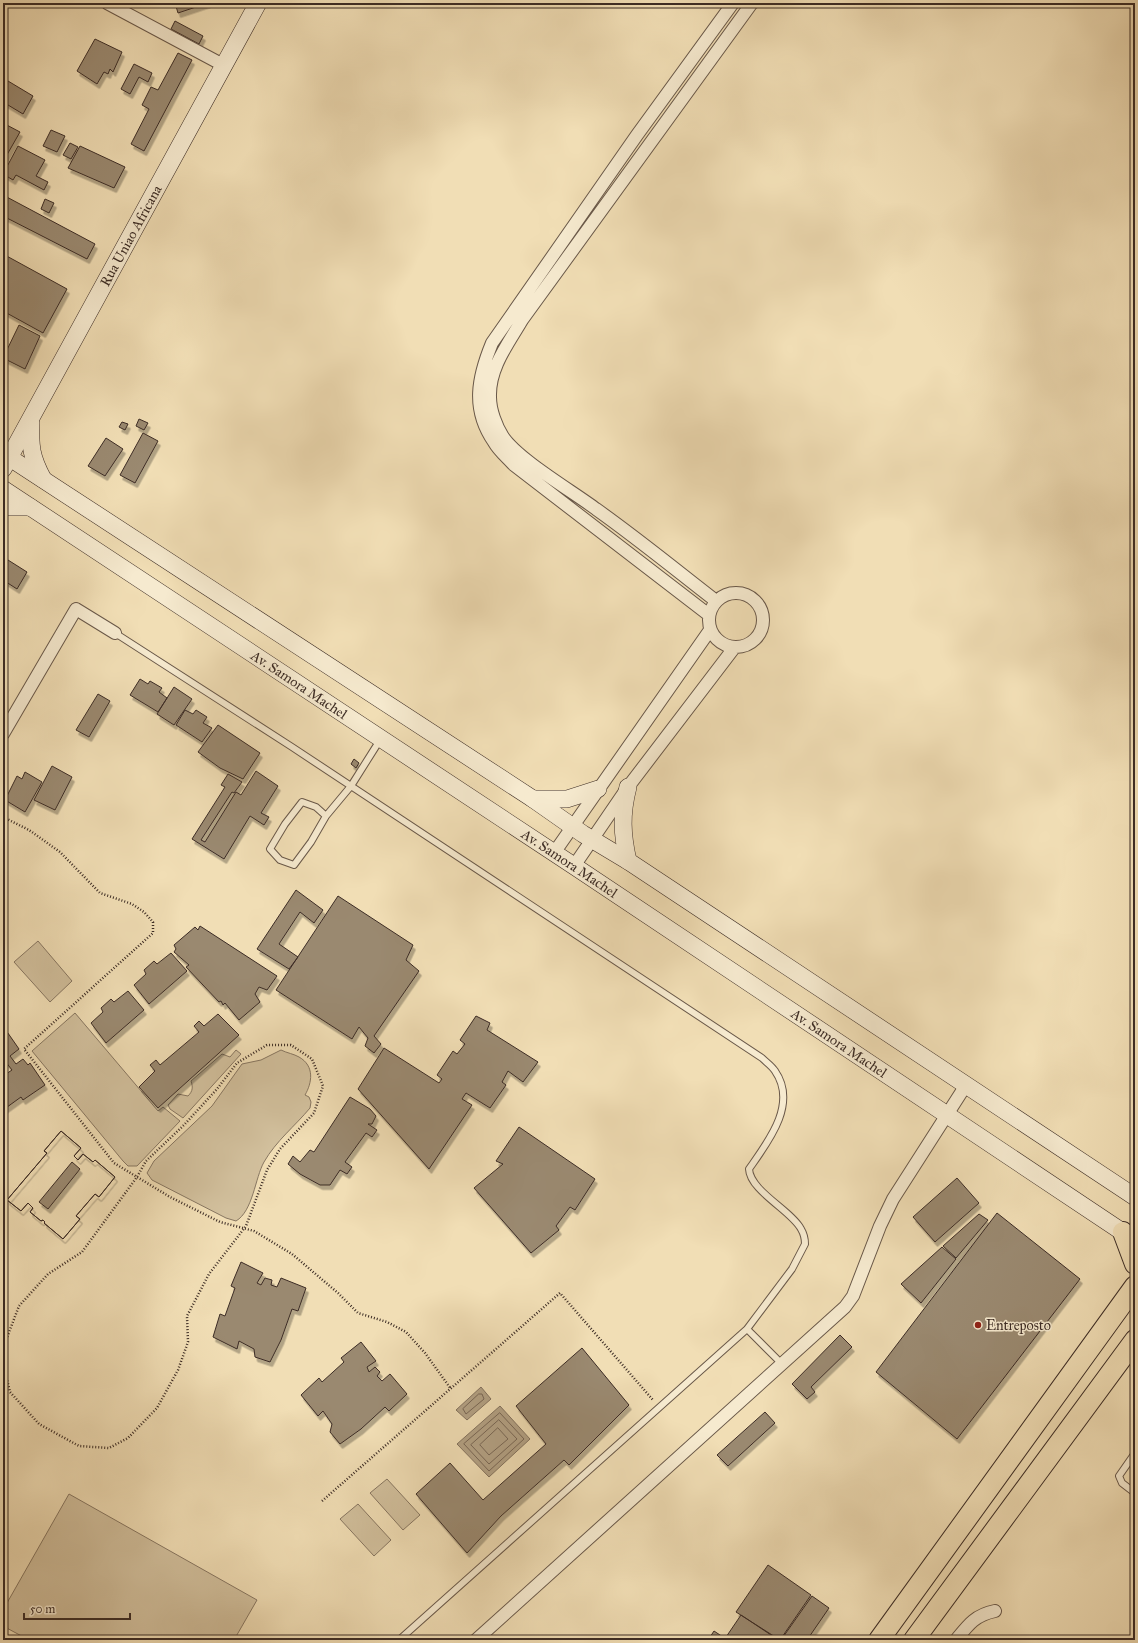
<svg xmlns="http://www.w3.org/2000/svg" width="1138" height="1643" viewBox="0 0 1138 1643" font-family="'IM FELL Great Primer',serif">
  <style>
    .green { fill: #d2c09d; stroke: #877661 }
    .water { fill: #b3a184; stroke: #83725e }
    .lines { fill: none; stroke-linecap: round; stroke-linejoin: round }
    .shore { stroke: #786654; stroke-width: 1 }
    .building { fill: #9a8970; stroke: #3c2c25; fill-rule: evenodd; filter: url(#shadow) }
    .service-casing { stroke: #695849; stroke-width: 8 }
    .minor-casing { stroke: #695849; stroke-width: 14 }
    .secondary-casing { stroke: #3c2c25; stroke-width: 18 }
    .trunk-casing { stroke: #3c2c25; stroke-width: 22 }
    .path { stroke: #3c2c25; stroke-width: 2.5; stroke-dasharray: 1 2; stroke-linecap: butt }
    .service { stroke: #f6eacf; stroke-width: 6 }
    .minor { stroke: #f6eacf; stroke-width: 12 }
    .secondary { stroke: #f6eacf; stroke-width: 17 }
    .trunk { stroke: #f1deb5; stroke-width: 20 }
    .poi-dot { fill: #8f2418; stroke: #f6eacf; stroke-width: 1.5 }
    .labels { text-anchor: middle; stroke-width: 3; stroke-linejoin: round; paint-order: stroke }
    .street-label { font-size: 14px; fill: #3c2c25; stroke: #f6eacf }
    .poi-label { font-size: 14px; fill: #3c2c25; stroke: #f6eacf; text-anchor: start }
  </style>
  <defs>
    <filter id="shadow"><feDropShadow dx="2.5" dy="4.5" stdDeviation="0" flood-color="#0004"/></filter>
  </defs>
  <rect width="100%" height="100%" fill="#f1deb5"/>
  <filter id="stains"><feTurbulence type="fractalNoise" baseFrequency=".005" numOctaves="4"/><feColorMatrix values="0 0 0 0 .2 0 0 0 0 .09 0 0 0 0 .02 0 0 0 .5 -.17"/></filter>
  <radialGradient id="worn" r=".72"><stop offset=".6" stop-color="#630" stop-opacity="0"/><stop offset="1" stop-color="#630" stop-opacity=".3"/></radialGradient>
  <path class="green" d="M 38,941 L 72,981 L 50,1002 L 14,962 Z
    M 75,1013 L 158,1111 L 163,1107 L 180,1121 L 137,1166 L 128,1166 L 123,1161 L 32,1051 Z
    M 236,1050 L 241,1054 L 183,1118 L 170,1109 L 168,1105 L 178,1094 L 188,1096 C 193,1091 193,1087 191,1081 L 222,1054 L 230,1057 Z
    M 281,1050 C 287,1053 294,1054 299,1057 C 315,1066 312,1083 305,1095 L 309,1097 L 311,1102 L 310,1108 C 295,1126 276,1141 264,1162 C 255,1178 253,1211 236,1221 L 226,1218 L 152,1180 L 147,1173 L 154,1161 L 212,1106 L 242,1064 L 261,1060 Z
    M 387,1479 L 420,1515 L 403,1530 L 370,1493 Z
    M 69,1494 L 257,1600 L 234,1640 L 29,1640 L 3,1626 L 3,1610 Z
    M 358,1504 L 391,1540 L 374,1556 L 340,1519 Z"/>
  <path class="water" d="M 481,1387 L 491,1399 L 467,1420 L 456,1410 Z
    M 500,1406 L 530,1439 L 489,1477 L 457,1444 Z"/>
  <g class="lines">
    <path class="shore" d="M 479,1394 L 482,1394 L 484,1399 L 466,1414 L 463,1409 Z
      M 500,1413 L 524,1439 L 489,1471 L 464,1444 Z
      M 499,1420 L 517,1439 L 489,1464 L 471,1445 Z
      M 498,1428 L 508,1439 L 489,1455 L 480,1445 Z"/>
  </g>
  <path class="building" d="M 175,3 L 208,3 L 178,13 Z
    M 175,21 L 203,36 L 199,44 L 171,29 Z
    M 95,39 L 122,52 L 113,72 L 110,69 L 108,74 L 104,72 L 97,84 L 77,71 Z
    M 178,53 L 192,60 L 144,151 L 131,144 L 149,109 L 142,105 L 151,87 L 158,90 Z
    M 134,64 L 152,73 L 148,82 L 139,77 L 130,94 L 121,89 Z
    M 3,78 L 33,96 L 23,114 L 3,102 Z
    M 3,123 L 20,132 L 4,160 L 3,159 Z
    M 51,130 L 65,136 L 57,152 L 43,146 Z
    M 70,143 L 78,147 L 71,159 L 63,155 Z
    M 18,146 L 45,160 L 36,176 L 48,182 L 44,190 L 16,175 L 13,180 L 3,174 Z
    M 80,146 L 125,167 L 114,188 L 68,168 Z
    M 3,195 L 95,244 L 87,259 L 3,216 Z
    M 45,199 L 54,203 L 49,213 L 41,209 Z
    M 3,254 L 67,289 L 43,333 L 3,311 Z
    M 19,325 L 40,336 L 25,369 L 3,358 Z
    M 139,419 L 148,423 L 144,430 L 136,426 Z
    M 122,422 L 128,424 L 125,430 L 119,427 Z
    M 143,433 L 158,441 L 135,483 L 120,475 Z
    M 106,438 L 123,449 L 105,476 L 88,466 Z
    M 8,560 L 27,572 L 17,589 L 3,580 L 3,569 Z
    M 140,679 L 148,684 L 150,681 L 162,688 L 159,692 L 167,698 L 158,712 L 130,695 Z
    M 174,687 L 192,699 L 174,725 L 157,714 Z
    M 98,694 L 110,701 L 89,737 L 76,730 Z
    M 185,710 L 193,714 L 196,710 L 207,717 L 203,723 L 212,728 L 202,742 L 176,725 Z
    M 218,725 L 260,753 L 243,779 L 220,768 L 198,752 Z
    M 354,759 L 359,763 L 356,768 L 351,764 Z
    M 52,766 L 72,777 L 55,810 L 34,800 Z
    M 256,771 L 278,786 L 261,813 L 269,817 L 264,825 L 250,816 L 224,859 L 192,839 L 225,787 L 221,785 L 228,774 L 242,782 L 234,793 L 232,792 L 201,840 L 205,842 L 236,792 L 241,795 Z
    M 25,772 L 42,782 L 25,812 L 5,800 L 17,776 L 22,779 Z
    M 296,890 L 323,910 L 314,923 L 300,912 L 279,944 L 298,957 L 289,969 L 257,949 Z
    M 338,896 L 413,945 L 406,960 L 419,971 L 374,1036 L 381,1044 L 374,1053 L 365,1046 L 368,1038 L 359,1027 L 352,1039 L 276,990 Z
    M 200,926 L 277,976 L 267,990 L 259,987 L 255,994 L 260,1002 L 239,1020 L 225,1003 L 223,1005 L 221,1001 L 219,1002 L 186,967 L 189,965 L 174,952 L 176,949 L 174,945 L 195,927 L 198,930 Z
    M 171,953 L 187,971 L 149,1004 L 134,985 L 146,974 L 144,970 L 154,961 L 157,964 Z
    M 128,991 L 144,1010 L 106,1043 L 91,1023 L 103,1012 L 101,1008 L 111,999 L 114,1002 Z
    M 218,1014 L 239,1035 L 158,1108 L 139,1087 L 155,1071 L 150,1065 L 156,1060 L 160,1065 L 199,1032 L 194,1026 L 199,1021 L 204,1026 Z
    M 476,1016 L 490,1023 L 487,1030 L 538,1062 L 523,1082 L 508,1071 L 502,1082 L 506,1085 L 490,1108 L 466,1093 L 462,1099 L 472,1105 L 429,1169 L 358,1089 L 384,1048 L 439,1083 L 442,1079 L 437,1075 L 453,1051 L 457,1054 L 465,1044 L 460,1040 Z
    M 3,1026 L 19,1049 L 10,1056 L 16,1064 L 23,1059 L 28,1065 L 30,1063 L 45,1085 L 23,1100 L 21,1097 L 3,1110 L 3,1076 L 12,1070 L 5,1061 L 3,1062 Z
    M 350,1097 L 370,1109 L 376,1116 L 372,1124 L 368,1124 L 377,1130 L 372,1137 L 366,1133 L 345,1162 L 352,1167 L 347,1174 L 340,1170 L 330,1185 L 320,1185 L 300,1174 L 288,1164 L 293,1156 L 300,1162 L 310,1150 L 314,1152 Z
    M 519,1127 L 595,1179 L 575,1210 L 570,1207 L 556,1226 L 559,1230 L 531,1253 L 474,1188 L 503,1164 L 496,1161 Z
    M 61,1131 L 81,1148 L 74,1156 L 78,1160 L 83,1154 L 93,1162 L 95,1160 L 115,1177 L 99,1197 L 95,1194 L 76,1216 L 80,1219 L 63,1239 L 44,1223 L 45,1222 L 43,1220 L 41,1221 L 30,1212 L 33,1208 L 28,1203 L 21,1211 L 7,1200 L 47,1153 L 44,1151 ZM 72,1162 L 80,1169 L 48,1209 L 39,1202 Z
    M 61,1131 L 81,1148 L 74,1156 L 78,1160 L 83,1154 L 93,1162 L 95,1160 L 115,1177 L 99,1197 L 95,1194 L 76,1216 L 80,1219 L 63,1239 L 44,1223 L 45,1222 L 43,1220 L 41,1221 L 30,1212 L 33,1208 L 28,1203 L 21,1211 L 7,1200 L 47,1153 L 44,1151 Z
    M 957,1178 L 979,1203 L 935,1242 L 913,1217 Z
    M 997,1213 L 1080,1279 L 957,1439 L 876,1372 Z
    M 979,1214 L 988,1220 L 956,1258 L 943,1246 Z
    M 942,1247 L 956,1259 L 921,1303 L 901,1284 Z
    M 241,1262 L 263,1273 L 257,1283 L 261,1285 L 265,1278 L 272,1280 L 271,1285 L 277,1287 L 281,1278 L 306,1288 L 298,1311 L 292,1309 L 281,1340 L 270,1362 L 255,1357 L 254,1349 L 239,1341 L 237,1349 L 213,1337 L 220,1314 L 225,1316 L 235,1288 L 231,1286 Z
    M 840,1335 L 852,1347 L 811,1387 L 815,1392 L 807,1399 L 792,1384 Z
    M 361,1342 L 376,1361 L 367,1367 L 369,1372 L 375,1367 L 380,1372 L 377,1376 L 382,1381 L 390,1374 L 407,1394 L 389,1411 L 385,1407 L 361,1429 L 340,1444 L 330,1432 L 332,1424 L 323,1411 L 318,1416 L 301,1395 L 319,1378 L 322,1382 L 344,1362 L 341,1358 Z
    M 582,1348 L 629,1405 L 569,1465 L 564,1460 L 501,1516 L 467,1553 L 416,1494 L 450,1463 L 483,1500 L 546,1444 L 516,1406 Z
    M 765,1412 L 775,1423 L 728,1466 L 717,1455 Z
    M 768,1565 L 811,1595 L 780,1640 L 736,1612 Z
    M 812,1596 L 829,1608 L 807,1640 L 781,1640 Z
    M 741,1615 L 771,1635 L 767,1640 L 724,1640 Z
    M 714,1631 L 723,1637 L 721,1640 L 708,1640 Z"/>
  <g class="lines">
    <defs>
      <path id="service" d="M 115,633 L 292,747 L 762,1058 C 766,1062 772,1066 775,1071 C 798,1104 768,1142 749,1169 C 750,1191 792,1211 801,1229 C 804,1234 805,1239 805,1244 L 792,1269 L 747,1329 L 399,1640
        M 326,816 L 316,807 L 302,802 L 285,824 L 270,849 L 280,860 L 294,865 L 311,842 L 326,816 L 351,786 L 380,740
        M 747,1329 L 783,1365
        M 1135,1453 L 1119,1476 L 1122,1483 L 1135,1493"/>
      <path id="minor" d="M 107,3 L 225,66
        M709 620a27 27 0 1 1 54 0a27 27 0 1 1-54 0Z
        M 716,601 C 676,570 637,538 596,509 C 572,491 519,460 503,437 C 496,426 490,410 490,397 C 489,368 508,344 522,320 L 752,3
        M 709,615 L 514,465 C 508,458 499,451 494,442 C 471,409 478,377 492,343 L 637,135 L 733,3
        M 3,734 L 76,609 L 115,633
        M 554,853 L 710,630
        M 574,866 L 628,787 L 734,648
        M 476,1640 L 845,1307 L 853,1296 L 880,1226 L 893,1199 L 966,1085
        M 956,1640 C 968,1625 975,1615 995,1611"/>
      <g id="secondary">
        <path d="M 31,422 C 30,446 31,457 43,479"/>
        <path d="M 10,458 L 533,799 L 583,834 L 628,861 L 1135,1197"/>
        <path id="s1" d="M 3,469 L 258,3"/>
        <path id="s2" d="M 3,489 L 574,866 L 1133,1239"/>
        <path d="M 3,507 L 30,507"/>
        <path d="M 533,799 L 567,799 L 598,789"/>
        <path d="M 628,861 C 622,834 621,814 628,787"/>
      </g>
      <path id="trunk" d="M 1123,1232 L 1135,1264
        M 879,1640 L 1135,1286
        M 914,1640 L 1135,1340"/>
    </defs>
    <use href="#service" class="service-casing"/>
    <use href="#minor" class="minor-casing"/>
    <use href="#secondary" class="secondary-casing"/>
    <use href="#trunk" class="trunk-casing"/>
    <path class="path" d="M 3,817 L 29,830 L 60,852 L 100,893 L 132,904 L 144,912 L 153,922 L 153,933 L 24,1049 L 114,1163 L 170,1197 L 220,1222 L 254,1231 L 292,1254 L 338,1293 L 358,1313 L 387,1322 L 406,1332 L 425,1353 L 451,1389
      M 3,1348 L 19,1306 L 48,1274 L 82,1252 L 137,1177 L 146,1161 L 184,1125 L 217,1089 L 237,1063 L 267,1045 L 291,1045 L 312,1059 L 323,1086 L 314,1113 L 280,1149 L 267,1170 L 246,1226 L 209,1274 L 187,1316 L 188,1342 L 178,1370 L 157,1408 L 128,1438 L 109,1448 L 79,1446 L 39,1424 L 10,1392 L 3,1363
      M 322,1501 L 560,1293 L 653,1400"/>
    <use href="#service" class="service"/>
    <use href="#minor" class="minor"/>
    <use href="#secondary" class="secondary"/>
    <use href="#trunk" class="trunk"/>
  </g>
  <circle class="poi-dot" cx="978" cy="1325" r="4"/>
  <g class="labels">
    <g class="street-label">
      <text dy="5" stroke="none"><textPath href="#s1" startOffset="266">Rua Uniao Africana</textPath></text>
      <text dy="5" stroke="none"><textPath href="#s2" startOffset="355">Av. Samora Machel</textPath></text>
      <text dy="5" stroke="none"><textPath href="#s2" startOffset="679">Av. Samora Machel</textPath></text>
      <text dy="5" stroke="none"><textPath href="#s2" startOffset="1003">Av. Samora Machel</textPath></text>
    </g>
    <g class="poi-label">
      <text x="986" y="1330">Entreposto</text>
    </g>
  </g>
  <rect width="1138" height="1643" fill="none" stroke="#f1deb5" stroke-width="16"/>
  <rect x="4" y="4" width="1130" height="1635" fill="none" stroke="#3c2c25" stroke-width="2"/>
  <rect x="8" y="8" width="1122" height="1627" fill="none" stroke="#3c2c25"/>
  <path d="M24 1613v6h106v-6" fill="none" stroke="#3c2c25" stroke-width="2"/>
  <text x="30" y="1613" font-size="12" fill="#3c2c25" stroke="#f6eacf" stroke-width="3" paint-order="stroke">50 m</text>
  <rect width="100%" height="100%" filter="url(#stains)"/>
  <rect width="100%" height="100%" fill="url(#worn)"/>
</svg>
